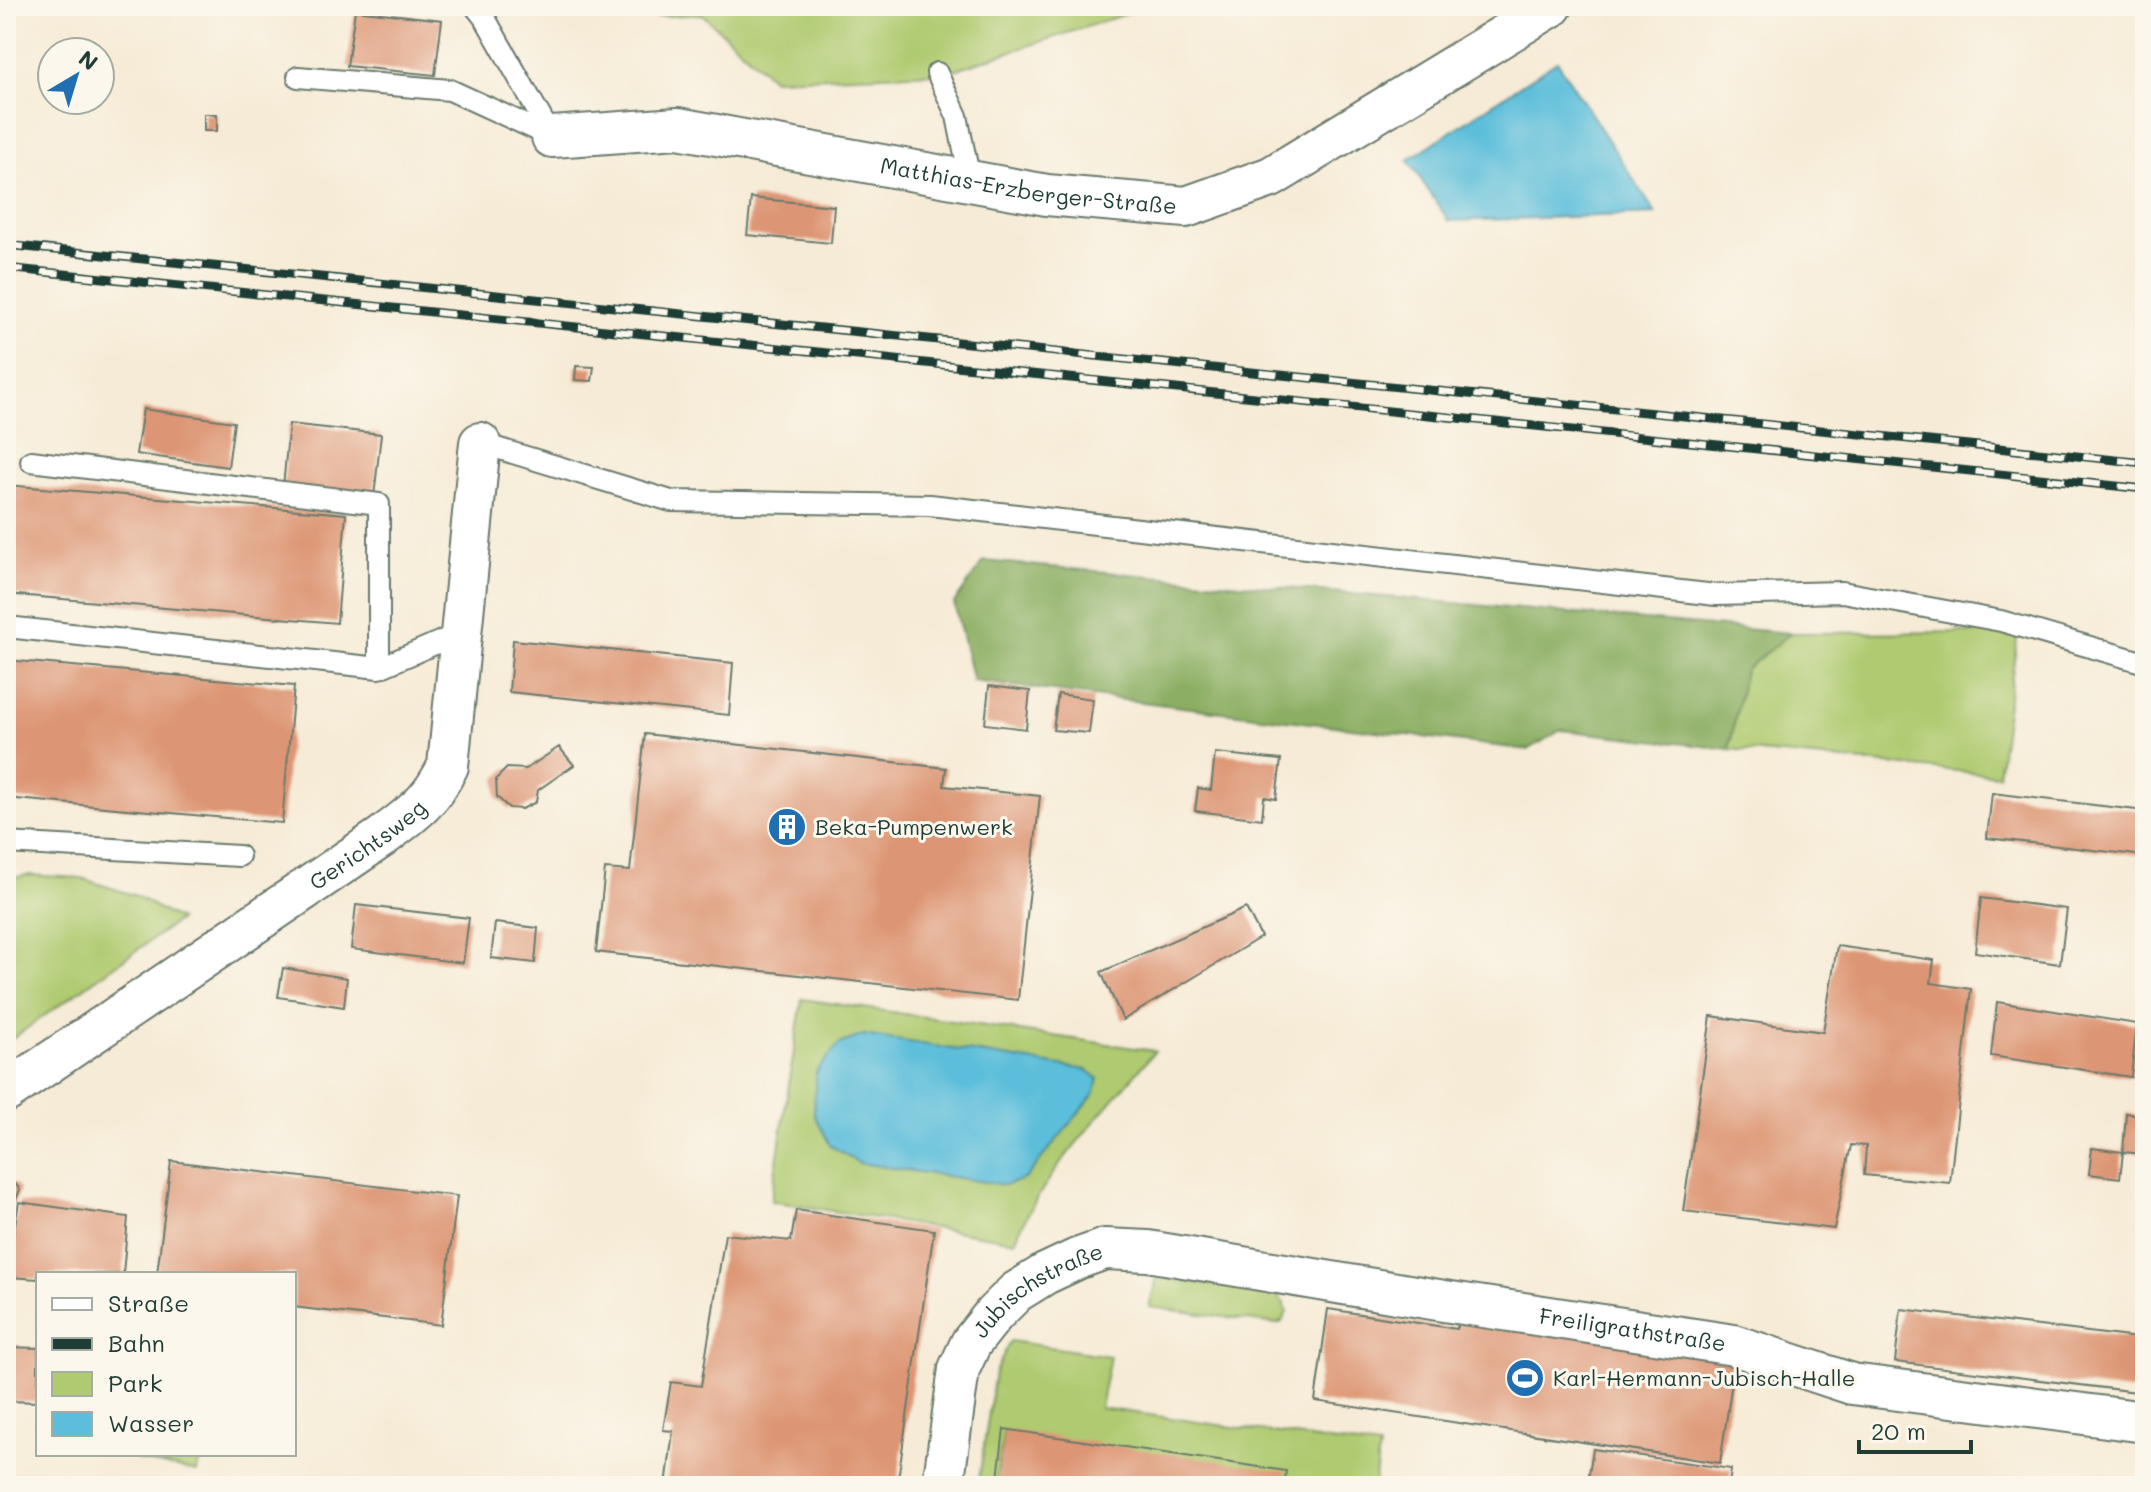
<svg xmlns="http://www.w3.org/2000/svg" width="2151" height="1492" viewBox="0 0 2151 1492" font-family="Mali,sans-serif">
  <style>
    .green { fill: #afca70; stroke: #678452; stroke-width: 2 }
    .forest { fill: #8bae62; stroke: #55764b; stroke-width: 2 }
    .water { fill: #5cbeda; stroke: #3e7e87; stroke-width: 2 }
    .building { fill: #dd9675 }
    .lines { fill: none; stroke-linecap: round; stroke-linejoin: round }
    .service-casing { stroke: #6a7a6d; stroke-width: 24 }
    .minor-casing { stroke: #6a7a6d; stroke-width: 44 }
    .service { stroke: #fff; stroke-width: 20 }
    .minor { stroke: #fff; stroke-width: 40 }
    .rail-casing { stroke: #1f3d34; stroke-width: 9 }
    .rail { stroke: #fbf7ec; stroke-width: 6; stroke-dasharray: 18; stroke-linecap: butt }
    .labels { text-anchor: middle; stroke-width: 6; stroke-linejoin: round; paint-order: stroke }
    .street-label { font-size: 22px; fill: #1f3d34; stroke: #fbf7ec }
    .poi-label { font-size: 22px; fill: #1f3d34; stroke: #fbf7ec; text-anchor: start }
  </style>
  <rect width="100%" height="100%" fill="#fbf7ec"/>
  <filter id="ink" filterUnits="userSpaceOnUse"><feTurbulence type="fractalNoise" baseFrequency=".0125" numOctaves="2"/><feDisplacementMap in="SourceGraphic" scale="16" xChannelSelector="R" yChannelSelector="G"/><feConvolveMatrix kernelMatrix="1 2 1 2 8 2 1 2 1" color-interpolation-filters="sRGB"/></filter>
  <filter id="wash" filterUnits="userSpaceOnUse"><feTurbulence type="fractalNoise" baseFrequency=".006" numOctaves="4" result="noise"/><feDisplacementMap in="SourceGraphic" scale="32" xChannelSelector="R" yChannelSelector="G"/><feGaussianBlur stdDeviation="1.8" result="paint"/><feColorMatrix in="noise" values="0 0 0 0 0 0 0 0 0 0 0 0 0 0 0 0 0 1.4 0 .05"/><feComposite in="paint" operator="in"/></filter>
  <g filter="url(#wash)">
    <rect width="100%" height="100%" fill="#f6ebd6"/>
    <path class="green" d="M 582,6 L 1150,6 L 954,70 L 937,73 L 773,79 L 702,14 L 617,19 Z
      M 2018,632 L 1998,775 L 1729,749 L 1745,670 L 1790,633 Z
      M 26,875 L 81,878 L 136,896 L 179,920 L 6,1043 L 6,880 Z
      M 802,999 L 1155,1051 C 1105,1111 1045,1169 1015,1241 L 771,1201 Z
      M 1157,1278 L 1273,1291 L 1283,1302 L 1287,1312 L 1282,1322 L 1277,1324 L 1149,1307 Z
      M 1010,1341 L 1110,1356 L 1100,1408 L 1379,1448 L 1374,1486 L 1284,1486 L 1004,1430 L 995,1486 L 978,1486 L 995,1372 Z
      M 139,1454 L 176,1454 L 200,1457 L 197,1472 L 138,1460 Z"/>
    <path class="forest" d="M 984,561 L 1790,633 L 1745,670 L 1729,749 L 1561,730 L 1528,750 L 973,681 L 954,603 Z"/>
    <path class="water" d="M 1557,61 L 1656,214 L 1449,221 L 1408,160 Z
      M 864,1035 L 1087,1070 L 1098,1078 L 1095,1093 L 1025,1179 L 1005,1185 L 859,1163 L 830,1145 L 814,1114 L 816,1072 L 839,1044 Z"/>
    <g id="blocks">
      <path class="building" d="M 355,10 L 442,20 L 435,75 L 347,66 Z
        M 204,114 L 217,114 L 217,131 L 204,131 Z
        M 751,198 L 834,206 L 831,243 L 747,235 Z
        M 576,366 L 594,367 L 592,381 L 575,380 Z
        M 143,409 L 234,422 L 228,467 L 136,454 Z
        M 289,424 L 381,434 L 374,497 L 283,487 Z
        M 6,485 L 346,514 L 337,623 L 6,594 Z
        M 513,640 L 733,663 L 729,715 L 509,692 Z
        M 6,660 L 294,686 L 282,823 L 6,798 Z
        M 989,686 L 1030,691 L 1026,729 L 985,724 Z
        M 1058,694 L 1093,699 L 1089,733 L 1053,730 Z
        M 645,734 L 946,768 L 944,786 L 1040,796 L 1018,1000 L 596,952 L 605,869 L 630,871 Z
        M 559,747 L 574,765 L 538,790 L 536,802 L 522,809 L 509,808 L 497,797 L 496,779 L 507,768 L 526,769 Z
        M 1215,753 L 1281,760 L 1276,799 L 1264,797 L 1262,819 L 1195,811 L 1198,788 L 1211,790 Z
        M 1992,793 L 2145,811 L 2145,856 L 1987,838 Z
        M 1981,898 L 2067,909 L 2060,964 L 1975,952 Z
        M 356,905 L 469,918 L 463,963 L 351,949 Z
        M 1246,908 L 1261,937 L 1123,1020 L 1101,972 Z
        M 495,923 L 538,928 L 535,963 L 491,958 Z
        M 1837,946 L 1934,960 L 1931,983 L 1971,989 L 1950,1183 L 1864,1175 L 1866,1146 L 1851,1145 L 1834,1229 L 1683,1211 L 1711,1016 L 1823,1032 Z
        M 283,968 L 347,978 L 344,1007 L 278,997 Z
        M 1997,1002 L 2137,1024 L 2131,1077 L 1991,1056 Z
        M 2126,1113 L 2145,1116 L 2145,1154 L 2123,1152 Z
        M 2092,1148 L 2123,1152 L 2120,1178 L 2089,1174 Z
        M 171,1161 L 457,1196 L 441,1325 L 294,1307 L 294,1274 L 157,1274 Z
        M 6,1181 L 16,1184 L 20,1190 L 14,1204 L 6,1210 Z
        M 19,1202 L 128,1217 L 123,1274 L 38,1274 L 38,1279 L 10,1277 L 10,1253 Z
        M 796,1210 L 934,1230 L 897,1486 L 666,1486 L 673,1431 L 663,1430 L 671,1382 L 701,1386 L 725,1234 L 791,1241 Z
        M 1328,1309 L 1457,1329 L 1459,1315 L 1736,1355 L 1720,1463 L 1315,1401 Z
        M 1901,1309 L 2145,1339 L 2145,1393 L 1895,1362 Z
        M 6,1347 L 38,1348 L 38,1402 L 6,1401 Z
        M 1004,1429 L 1286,1471 L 1284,1486 L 997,1486 Z
        M 1593,1449 L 1731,1469 L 1729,1486 L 1587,1486 Z"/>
    </g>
  </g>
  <g filter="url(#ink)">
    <use href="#blocks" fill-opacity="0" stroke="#6a7a6d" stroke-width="2"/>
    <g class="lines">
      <defs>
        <path id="service" d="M 475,6 L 486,20 L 552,137
          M 937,73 L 957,116 L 970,180
          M 298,77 L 450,90 L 552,137
          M 480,443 L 671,501 L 930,505 L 1716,595 L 1842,592 L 2001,621 L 2145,663
          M 31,461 L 379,504 L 379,668
          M 7,627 L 379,668 L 460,633
          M 6,843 L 239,856"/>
        <g id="minor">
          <path id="s1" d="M 552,137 L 678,128 L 1047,195 L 1186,207 L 1271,177 L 1552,6"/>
          <path id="s2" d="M 6,1092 L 382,837 C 414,812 430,803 448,766 L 480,443"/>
          <path id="s3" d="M 943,1486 L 959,1369 L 971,1343 L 994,1314 L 1016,1292 L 1045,1274 L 1077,1259 L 1105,1249 L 1148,1251 L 1444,1301 L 1734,1345 L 1852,1384 L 2145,1422"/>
        </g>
      </defs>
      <use href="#service" class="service-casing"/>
      <use href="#minor" class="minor-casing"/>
      <use href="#service" class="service"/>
      <use href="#minor" class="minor"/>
      <defs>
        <path id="rail" d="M 6,245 L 2145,463
          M 6,268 L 2145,489"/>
      </defs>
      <use href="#rail" class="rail-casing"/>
      <use href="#rail" class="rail"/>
    </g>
  </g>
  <defs>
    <symbol id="building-disc" viewBox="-11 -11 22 22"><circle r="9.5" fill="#1f6fb2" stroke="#fbf7ec"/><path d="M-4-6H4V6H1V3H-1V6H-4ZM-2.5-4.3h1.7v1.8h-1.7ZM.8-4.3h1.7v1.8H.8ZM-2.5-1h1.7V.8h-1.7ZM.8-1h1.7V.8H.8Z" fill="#fff"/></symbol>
    <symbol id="stadium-disc" viewBox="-11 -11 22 22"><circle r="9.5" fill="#1f6fb2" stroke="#fbf7ec"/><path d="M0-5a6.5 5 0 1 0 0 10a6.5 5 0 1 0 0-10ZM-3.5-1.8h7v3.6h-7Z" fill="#fff"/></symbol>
  </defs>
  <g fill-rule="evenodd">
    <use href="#building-disc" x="765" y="805" width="44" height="44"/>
    <use href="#stadium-disc" x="1503" y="1356" width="44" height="44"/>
  </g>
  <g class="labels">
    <g class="street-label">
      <text dy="8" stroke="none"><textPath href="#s1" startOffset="482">Matthias-Erzberger-Straße</textPath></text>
      <text dy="8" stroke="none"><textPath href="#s2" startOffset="438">Gerichtsweg</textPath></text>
      <text dy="8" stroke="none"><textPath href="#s3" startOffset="234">Jubischstraße</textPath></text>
      <text dy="8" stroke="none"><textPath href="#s3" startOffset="848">Freiligrathstraße</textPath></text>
    </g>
    <g class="poi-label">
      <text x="815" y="835">Beka-Pumpenwerk</text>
      <text x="1553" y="1386">Karl-Hermann-Jubisch-Halle</text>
    </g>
  </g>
  <rect width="2151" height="1492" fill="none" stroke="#fbf7ec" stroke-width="32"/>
  <rect x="36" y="1272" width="260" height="184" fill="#fbf7ec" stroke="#a3ada2" stroke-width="2"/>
  <rect x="52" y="1298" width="40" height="12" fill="#ffffff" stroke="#a3ada2" stroke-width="2"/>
  <text x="108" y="1312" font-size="24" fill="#1f3d34">Straße</text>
  <rect x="52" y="1338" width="40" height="12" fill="#1f3d34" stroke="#a3ada2" stroke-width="2"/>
  <text x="108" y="1352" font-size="24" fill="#1f3d34">Bahn</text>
  <rect x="52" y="1372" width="40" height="24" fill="#afca70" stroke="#a3ada2" stroke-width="2"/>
  <text x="108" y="1392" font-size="24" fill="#1f3d34">Park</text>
  <rect x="52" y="1412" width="40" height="24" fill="#5cbeda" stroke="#a3ada2" stroke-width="2"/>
  <text x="108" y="1432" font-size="24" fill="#1f3d34">Wasser</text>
  <g transform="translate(76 76) rotate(38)"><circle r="38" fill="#fbf7ec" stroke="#a3ada2" stroke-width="2"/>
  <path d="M0-6L14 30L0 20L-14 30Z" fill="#1f6fb2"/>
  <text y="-12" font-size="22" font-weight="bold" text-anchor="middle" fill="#1f3d34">N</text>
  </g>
  <path d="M1859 1440v12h112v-12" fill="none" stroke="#1f3d34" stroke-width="4"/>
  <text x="1871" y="1440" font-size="24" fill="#1f3d34" stroke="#fbf7ec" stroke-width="6" paint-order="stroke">20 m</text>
</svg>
